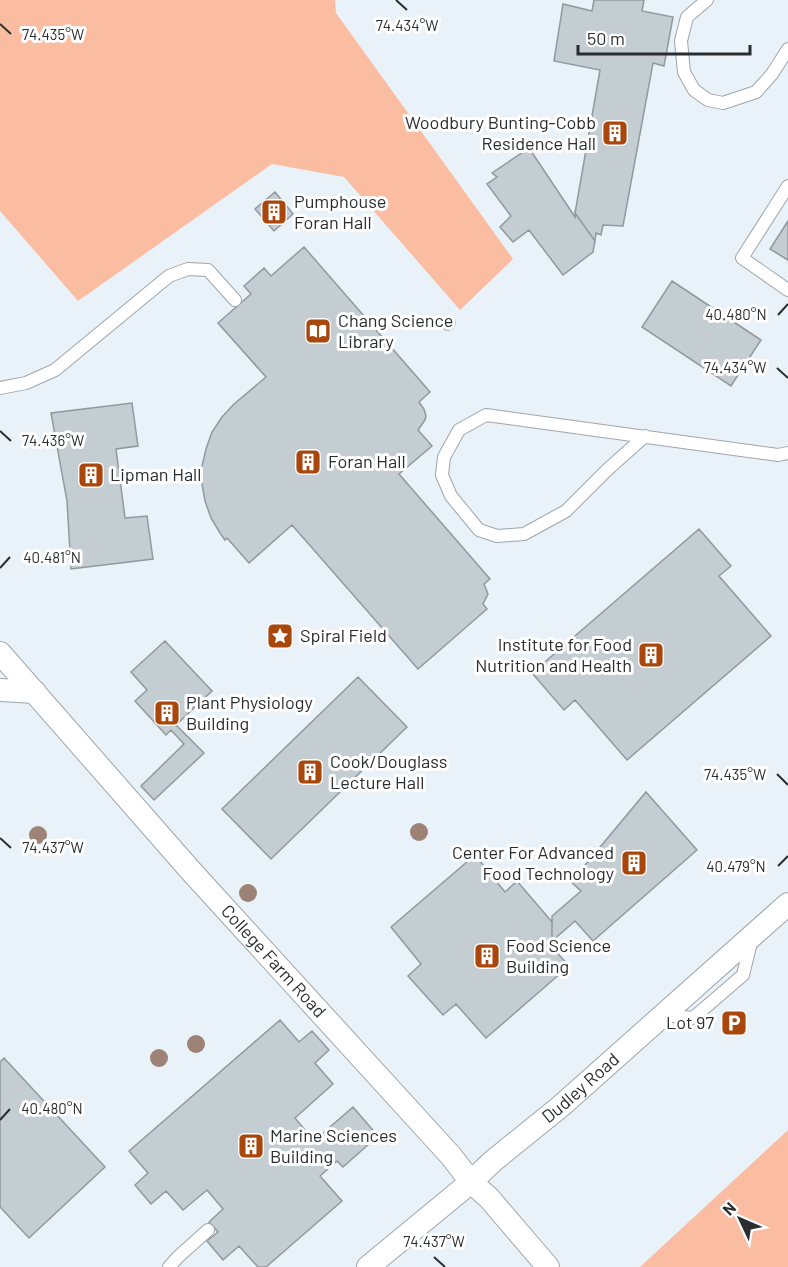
<svg xmlns="http://www.w3.org/2000/svg" width="788" height="1267" viewBox="0 0 788 1267" font-family="Barlow,sans-serif">
  <style>
    .green { fill: #fbbda2 }
    .building { fill: #c4cdd2; stroke: #91999f; stroke-width: 1.5 }
    .lines { fill: none; stroke-linecap: round; stroke-linejoin: round }
    .lane-casing { stroke: #9ea6ac; stroke-width: 14 }
    .street-casing { stroke: #9ea6ac; stroke-width: 24 }
    .lane { stroke: #fff; stroke-width: 12 }
    .street { stroke: #fff; stroke-width: 22 }
    .tree { fill: #9d8276 }
    .ticks { fill: none; stroke: #2a2d2f; stroke-width: 2 }
    .labels { text-anchor: middle; stroke-width: 6; stroke-linejoin: round; paint-order: stroke }
    .poi-label { font-size: 18px; fill: #2a2d2f; stroke: #fefefe; text-anchor: start }
    .street-label { font-size: 18px; fill: #2a2d2f; stroke: #fefefe }
    .ticks-label { font-size: 15px; text-anchor: middle; fill: #2a2d2f; stroke: #fefefe; stroke-width: 6; stroke-linejoin: round; paint-order: stroke }
  </style>
  <rect width="100%" height="100%" fill="#e9f2f8"/>
  <path class="green" d="M 0,0 L 335,0 L 336,13 L 513,259 L 460,310 L 344,177 L 272,164 L 78,301 L 0,211 Z
    M 788,1130 L 788,1267 L 640,1267 Z"/>
  <path class="building" d="M 594,0 L 644,0 L 642,11 L 673,17 L 664,66 L 653,63 L 623,226 L 603,225 L 601,235 L 596,233 L 595,241 L 575,213 L 600,70 L 554,61 L 563,4 L 592,11 Z
    M 529,148 L 575,217 L 575,213 L 595,241 L 593,252 L 563,275 L 529,230 L 513,242 L 500,227 L 511,216 L 487,184 L 497,177 L 492,173 Z
    M 275,192 L 293,214 L 274,231 L 255,209 Z
    M 788,221 L 788,260 L 770,249 Z
    M 304,247 L 430,392 L 419,402 L 424,409 L 426,416 L 425,420 L 418,430 L 432,446 L 399,474 L 490,579 L 484,584 L 488,594 L 483,604 L 487,609 L 418,669 L 292,525 L 249,563 L 227,538 L 225,540 L 220,533 L 211,518 L 205,501 L 202,484 L 202,466 L 206,449 L 212,432 L 222,417 L 234,404 L 266,377 L 218,323 L 251,294 L 244,286 L 264,268 L 271,276 Z
    M 672,281 L 761,340 L 731,386 L 642,327 Z
    M441 323a7 7 0 1 1 14 0a7 7 0 1 1-14 0Z
    M 132,403 L 138,446 L 116,449 L 125,518 L 147,516 L 153,559 L 71,569 L 67,501 L 51,413 Z
    M 699,529 L 731,566 L 719,576 L 771,636 L 627,760 L 575,700 L 564,710 L 532,673 Z
    M 165,641 L 212,691 L 176,725 L 204,753 L 154,800 L 141,786 L 184,744 L 171,730 L 166,735 L 135,701 L 147,690 L 131,672 Z
    M 358,677 L 407,727 L 271,859 L 222,809 Z
    M 646,792 L 697,850 L 593,941 L 575,921 L 552,941 L 552,916 L 581,891 L 571,882 Z
    M 475,855 L 505,892 L 517,881 L 552,922 L 552,947 L 569,966 L 486,1038 L 456,1004 L 443,1015 L 408,976 L 421,964 L 391,927 Z
    M 280,1020 L 299,1042 L 312,1031 L 329,1050 L 315,1063 L 333,1084 L 295,1118 L 314,1141 L 353,1107 L 378,1136 L 343,1167 L 337,1161 L 320,1176 L 342,1201 L 266,1267 L 258,1267 L 239,1246 L 223,1260 L 207,1241 L 218,1232 L 209,1222 L 223,1209 L 207,1190 L 183,1210 L 166,1191 L 151,1204 L 135,1185 L 148,1173 L 129,1151 Z
    M 4,1058 L 105,1167 L 29,1238 L 0,1207 L 0,1062 Z"/>
  <g class="lines">
    <defs>
      <path id="lane" d="M 707,0 L 687,17 L 681,41 L 684,72 L 694,90 L 708,100 L 723,103 L 756,92 L 772,74 L 788,49
        M 788,186 L 742,258 L 788,290
        M 0,388 L 26,383 L 55,370 L 169,276 L 188,269 L 208,270 L 235,300
        M 645,436 L 607,470 L 566,511 L 524,534 L 497,536 L 479,530 L 451,496 L 442,475 L 444,457 L 459,430 L 486,415 L 778,455 L 788,453
        M 663,1015 L 693,1018 L 743,975 L 751,942
        M 169,1267 L 178,1257 L 208,1230"/>
      <g id="street">
        <path id="s1" d="M 0,653 L 191,871 L 451,1156 L 471,1182 L 489,1198 L 548,1267"/>
        <path d="M 0,690 L 35,692"/>
        <path id="s2" d="M 368,1267 L 471,1182 L 493,1161 L 561,1106 L 788,904"/>
      </g>
    </defs>
    <use href="#lane" class="lane-casing"/>
    <use href="#street" class="street-casing"/>
    <use href="#lane" class="lane"/>
    <use href="#street" class="street"/>
  </g>
  <g class="tree">
    <circle cx="419" cy="832" r="9"/>
    <circle cx="38" cy="835" r="9"/>
    <circle cx="248" cy="893" r="9"/>
    <circle cx="196" cy="1044" r="9"/>
    <circle cx="159" cy="1058" r="9"/>
  </g>
  <path class="ticks" d="M 396,0 L 407,10M 0,24 L 11,34M 778,315 L 788,304M 777,368 L 788,378M 0,431 L 11,441M 0,568 L 10,557M 777,774 L 788,785M 0,838 L 11,848M 778,866 L 788,856M 0,1120 L 10,1109M 434,1257 L 445,1267"/>
  <defs>
    <symbol id="building-square" viewBox="-11 -11 22 22"><rect x="-9" y="-9" width="18" height="18" rx="4" fill="#a9460b" stroke="#fefefe"/><path d="M-4-6H4V6H1V3H-1V6H-4ZM-2.5-4.3h1.7v1.8h-1.7ZM.8-4.3h1.7v1.8H.8ZM-2.5-1h1.7V.8h-1.7ZM.8-1h1.7V.8H.8Z" fill="#fff"/></symbol>
    <symbol id="library-square" viewBox="-11 -11 22 22"><rect x="-9" y="-9" width="18" height="18" rx="4" fill="#a9460b" stroke="#fefefe"/><path d="M-6-4Q-3-5.5-.7-3.5V5Q-3 3-6 4ZM6-4Q3-5.5 .7-3.5V5Q3 3 6 4Z" fill="#fff"/></symbol>
    <symbol id="sight-square" viewBox="-11 -11 22 22"><rect x="-9" y="-9" width="18" height="18" rx="4" fill="#a9460b" stroke="#fefefe"/><path d="M0-6L1.8-2.2L6-1.7L2.9 1.2L3.7 5.4L0 3.3L-3.7 5.4L-2.9 1.2L-6-1.7L-1.8-2.2Z" fill="#fff"/></symbol>
    <symbol id="parking-square" viewBox="-11 -11 22 22"><rect x="-9" y="-9" width="18" height="18" rx="4" fill="#a9460b" stroke="#fefefe"/><path d="M-3.5-5.5H1a3.5 3.5 0 0 1 0 7H-1V5.5H-3.5ZM-1-3.4V-.6H.8a1.4 1.4 0 0 0 0-2.8Z" fill="#fff"/></symbol>
  </defs>
  <g fill-rule="evenodd">
    <use href="#building-square" x="600" y="118" width="30" height="30"/>
    <use href="#building-square" x="259" y="197" width="30" height="30"/>
    <use href="#library-square" x="303" y="316" width="30" height="30"/>
    <use href="#building-square" x="293" y="447" width="30" height="30"/>
    <use href="#building-square" x="76" y="460" width="30" height="30"/>
    <use href="#sight-square" x="265" y="621" width="30" height="30"/>
    <use href="#building-square" x="636" y="640" width="30" height="30"/>
    <use href="#building-square" x="152" y="698" width="30" height="30"/>
    <use href="#building-square" x="295" y="757" width="30" height="30"/>
    <use href="#building-square" x="619" y="848" width="30" height="30"/>
    <use href="#building-square" x="472" y="941" width="30" height="30"/>
    <use href="#parking-square" x="719" y="1008" width="30" height="30"/>
    <use href="#building-square" x="236" y="1131" width="30" height="30"/>
  </g>
  <g class="labels">
    <g class="poi-label">
      <text x="596" y="129" text-anchor="end">Woodbury Bunting-Cobb<tspan x="596" dy="21">Residence Hall</tspan></text>
      <text x="294" y="208">Pumphouse<tspan x="294" dy="21">Foran Hall</tspan></text>
      <text x="338" y="327">Chang Science<tspan x="338" dy="21">Library</tspan></text>
      <text x="328" y="468">Foran Hall</text>
      <text x="110" y="481">Lipman Hall</text>
      <text x="300" y="642">Spiral Field</text>
      <text x="632" y="651" text-anchor="end">Institute for Food<tspan x="632" dy="21">Nutrition and Health</tspan></text>
      <text x="186" y="709">Plant Physiology<tspan x="186" dy="21">Building</tspan></text>
      <text x="330" y="768">Cook/Douglass<tspan x="330" dy="21">Lecture Hall</tspan></text>
      <text x="614" y="859" text-anchor="end">Center For Advanced<tspan x="614" dy="21">Food Technology</tspan></text>
      <text x="506" y="952">Food Science<tspan x="506" dy="21">Building</tspan></text>
      <text x="714" y="1029" text-anchor="end">Lot 97</text>
      <text x="270" y="1142">Marine Sciences<tspan x="270" dy="21">Building</tspan></text>
    </g>
    <g class="street-label">
      <text dy="6" stroke="none"><textPath href="#s1" startOffset="412">College Farm Road</textPath></text>
      <text dy="6" stroke="none"><textPath href="#s2" startOffset="278">Dudley Road</textPath></text>
    </g>
  </g>
  <g class="ticks-label">
    <text x="407" y="31">74.434°W</text>
    <text x="53" y="40">74.435°W</text>
    <text x="736" y="320">40.480°N</text>
    <text x="735" y="373">74.434°W</text>
    <text x="53" y="446">74.436°W</text>
    <text x="52" y="563">40.481°N</text>
    <text x="735" y="780">74.435°W</text>
    <text x="53" y="853">74.437°W</text>
    <text x="736" y="872">40.479°N</text>
    <text x="52" y="1114">40.480°N</text>
    <text x="434" y="1247">74.437°W</text>
  </g>
  <g transform="translate(740 1219) rotate(314)" stroke="#fefefe" stroke-width="4.5" paint-order="stroke">
  <path d="M0-4.5L10 22L0 15L-10 22Z" fill="#2a2d2f"/>
  <text y="-9" font-size="16" font-weight="bold" text-anchor="middle" fill="#2a2d2f">N</text>
  </g>
  <path d="M578 45v9h172v-9" fill="none" stroke="#2a2d2f" stroke-width="3"/>
  <text x="587" y="45" font-size="18" fill="#2a2d2f" stroke="#fefefe" stroke-width="4.5" paint-order="stroke">50 m</text>
</svg>
